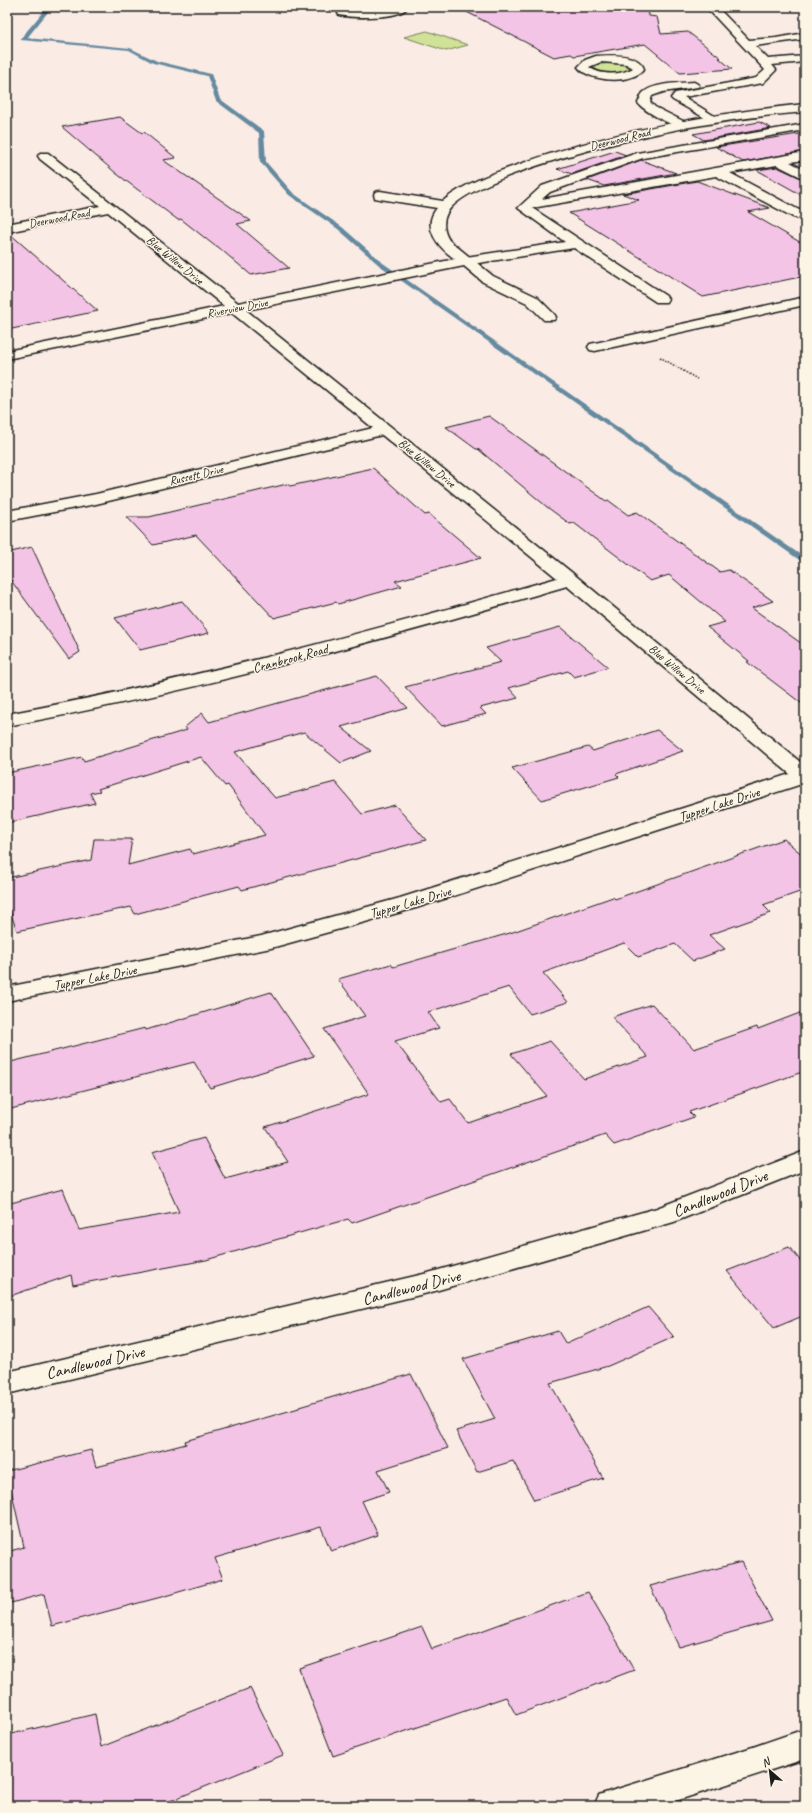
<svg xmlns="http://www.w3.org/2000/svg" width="812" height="1813" viewBox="0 0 812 1813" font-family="Caveat,sans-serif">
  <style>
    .green { fill: #cfe297; stroke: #767f5a }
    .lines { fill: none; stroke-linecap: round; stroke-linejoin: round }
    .stream { fill: #658a9f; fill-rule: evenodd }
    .building { fill: #f4c4e6; stroke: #1c1c1c }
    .lane-casing { stroke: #1c1c1c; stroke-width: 3 }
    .street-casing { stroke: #1c1c1c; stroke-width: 3 }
    .path { stroke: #1c1c1c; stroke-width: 1.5; stroke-dasharray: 1.5 1.5; stroke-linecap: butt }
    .lane { fill: #fcf5e5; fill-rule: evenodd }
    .street { fill: #fcf5e5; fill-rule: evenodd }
    .labels { text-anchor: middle; stroke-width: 3; stroke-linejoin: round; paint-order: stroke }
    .far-street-label { font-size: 12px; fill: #1c1c1c; stroke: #fcf5e5 }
    .street-label { font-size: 14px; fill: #1c1c1c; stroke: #fcf5e5 }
    .near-street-label { font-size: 17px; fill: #1c1c1c; stroke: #fcf5e5 }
  </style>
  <rect width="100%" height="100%" fill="#faebe5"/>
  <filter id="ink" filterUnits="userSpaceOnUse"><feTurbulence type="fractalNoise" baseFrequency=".025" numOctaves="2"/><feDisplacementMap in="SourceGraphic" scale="8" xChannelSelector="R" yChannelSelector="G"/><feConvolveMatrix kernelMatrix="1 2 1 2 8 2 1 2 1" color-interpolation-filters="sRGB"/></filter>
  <g filter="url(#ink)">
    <path class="green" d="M 427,31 L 468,45 L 446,51 L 404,37 Z
      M 611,63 L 622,64 L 629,67 L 629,69 C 621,76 604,75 595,69 L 596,65 Z"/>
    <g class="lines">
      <path class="stream" d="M 47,7 L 52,7 L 27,38 L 130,48 L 157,61 L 211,74 L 220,99 L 264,131 L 266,162 L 293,193 L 342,227 L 383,263 L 805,558 L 805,564 L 379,265 L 338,229 L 289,195 L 260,162 L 259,133 L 216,101 L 207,76 L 153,63 L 129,50 L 21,40 L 21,38 Z"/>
    </g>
    <path class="building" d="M 457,7 L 648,7 L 649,16 L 657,17 L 661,34 L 688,32 L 721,58 L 719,58 L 732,69 L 680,73 L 645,44 L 574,56 L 571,54 L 554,57 Z
      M 120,117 L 142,133 L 144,132 L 176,158 L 163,160 L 251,221 L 237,224 L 289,268 L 251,275 L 217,246 L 215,246 L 181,219 L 178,220 L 117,174 L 62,127 Z
      M 759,122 L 771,128 L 704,140 L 693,134 Z
      M 805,133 L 805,151 L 743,162 L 716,147 Z
      M 615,151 L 626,155 L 572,174 L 557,169 Z
      M 641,160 L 676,173 L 604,186 L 587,180 Z
      M 777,167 L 805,180 L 805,197 L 757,170 Z
      M 697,181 L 770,208 L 748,212 L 805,245 L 805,276 L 703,297 L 569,213 L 639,200 L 623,194 Z
      M 7,233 L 9,233 L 98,311 L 7,330 Z
      M 489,416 L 606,501 L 608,500 L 628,515 L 637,512 L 720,572 L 729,570 L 773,601 L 752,608 L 805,646 L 805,706 L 747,662 L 749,661 L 707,627 L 725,622 L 669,575 L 650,581 L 574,523 L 570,524 L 547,507 L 478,449 L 476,449 L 446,427 Z
      M 373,468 L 425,515 L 429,514 L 481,558 L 395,581 L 402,586 L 338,604 L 336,602 L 274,618 L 196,535 L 153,545 L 127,517 L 149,517 L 287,484 L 290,486 Z
      M 32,547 L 80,652 L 69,659 L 7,575 L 7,553 Z
      M 182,601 L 209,633 L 140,650 L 115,618 Z
      M 560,627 L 608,667 L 574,677 L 568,671 L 509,688 L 518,698 L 480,708 L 486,714 L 442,726 L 405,687 L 501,662 L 486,648 Z
      M 377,676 L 408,708 L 341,727 L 371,751 L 341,763 L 304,732 L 235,752 L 275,798 L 335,782 L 362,814 L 395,805 L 426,840 L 242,890 L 239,886 L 135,914 L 131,907 L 17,931 L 7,903 L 7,878 L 91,860 L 94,839 L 132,839 L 128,865 L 190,849 L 193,854 L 265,835 L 228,785 L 225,786 L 201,757 L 98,789 L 100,791 L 90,793 L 95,803 L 7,823 L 7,773 L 82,757 L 84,761 L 187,730 L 185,727 L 202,713 L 209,722 Z
      M 657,730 L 683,751 L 616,774 L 619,777 L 542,800 L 512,768 L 588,747 L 593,751 Z
      M 784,839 L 805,857 L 805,890 L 763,905 L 771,913 L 709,935 L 725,949 L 693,961 L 675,944 L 638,957 L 624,943 L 543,973 L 568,1002 L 530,1014 L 509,987 L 428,1012 L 439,1028 L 395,1041 L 441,1102 L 450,1099 L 468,1123 L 547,1096 L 511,1054 L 550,1041 L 584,1079 L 648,1057 L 612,1017 L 652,1004 L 694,1049 L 757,1027 L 758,1029 L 805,1011 L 805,1071 L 689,1112 L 694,1117 L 614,1145 L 605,1135 L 352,1223 L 348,1219 L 206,1260 L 73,1285 L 71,1275 L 7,1297 L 7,1204 L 63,1189 L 79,1230 L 179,1212 L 152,1152 L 204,1138 L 225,1179 L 288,1162 L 265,1127 L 369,1094 L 324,1029 L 365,1016 L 338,979 L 391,964 L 393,967 L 510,933 L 613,897 L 615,899 Z
      M 271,992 L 314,1056 L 210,1088 L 194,1062 L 7,1110 L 7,1063 L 145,1028 L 146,1030 Z
      M 789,1247 L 805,1266 L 805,1315 L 774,1328 L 727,1271 Z
      M 648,1307 L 674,1337 L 608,1366 L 550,1383 L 603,1478 L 534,1500 L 513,1461 L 477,1472 L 456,1431 L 495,1419 L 463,1359 L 558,1331 L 566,1344 Z
      M 411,1374 L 448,1448 L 378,1470 L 389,1492 L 362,1501 L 378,1535 L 331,1551 L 321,1527 L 215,1558 L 223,1579 L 165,1596 L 52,1626 L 44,1594 L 11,1603 L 7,1587 L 7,1552 L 24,1547 L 7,1471 L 91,1450 L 96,1467 L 186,1444 L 185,1441 L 299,1408 L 299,1407 Z
      M 741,1562 L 772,1621 L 679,1647 L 650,1586 Z
      M 588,1592 L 634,1670 L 516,1715 L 506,1697 L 333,1756 L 299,1668 L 422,1627 L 432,1649 Z
      M 250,1688 L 283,1755 L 158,1806 L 7,1806 L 7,1735 L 95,1714 L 101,1747 Z"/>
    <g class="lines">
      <defs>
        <path id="lane" d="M 335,7 L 345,7 L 347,11 L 350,11 L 392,9 L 395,7 L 405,7 L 406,9 C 397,19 352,18 339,15 Z
          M 706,7 L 717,7 L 749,40 L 776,38 L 805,33 L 805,39 L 755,46 L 768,59 L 805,56 L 805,62 L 772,65 L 776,70 L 763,83 L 684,97 L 716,117 L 718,119 L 712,122 L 673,100 L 671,98 L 675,93 L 756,78 L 765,70 Z
          M 596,56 C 610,55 639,53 644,69 C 632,85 589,82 578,67 L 585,60 ZM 601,62 L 626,64 L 633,68 C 622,75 600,76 589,67 Z
          M 694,82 L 699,85 L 698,87 L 663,92 L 652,96 L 650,102 L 655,107 L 687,123 L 689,125 L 687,127 C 677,130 645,112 638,103 C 640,99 641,94 644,92 C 654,83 681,83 694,82 Z
          M 805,124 L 805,130 L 643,158 L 550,192 L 542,199 L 805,152 L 805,160 L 790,162 L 805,170 L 805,179 L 777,165 L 730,173 L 799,210 L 805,208 L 805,216 L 797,218 L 793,217 L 716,176 L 532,208 L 666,296 L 668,299 L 666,302 L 656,302 L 574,248 L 466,265 L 461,264 L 459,261 L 461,258 L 466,257 L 565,242 L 518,208 L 542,186 L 637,153 Z
          M 805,297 L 805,305 L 595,351 L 590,350 L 588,347 L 590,344 L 595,343 Z"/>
        <path id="street" d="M 805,104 L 805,112 C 767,115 728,120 690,127 C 645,135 468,175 447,213 C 442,222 444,234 450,241 L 493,276 L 537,297 L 554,314 L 556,317 L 554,320 L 544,320 L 527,303 L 483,282 L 464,266 L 246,310 L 576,576 L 805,766 L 805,783 L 416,908 L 271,948 L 7,1001 L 7,987 L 261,936 L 400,898 L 790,774 L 567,586 C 382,640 197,691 7,726 L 7,714 C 193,680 375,630 557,578 L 382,435 L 96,504 L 7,521 L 7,511 L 96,494 L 373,428 L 232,313 L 7,359 L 7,351 L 224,306 L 108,212 L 7,232 L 7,224 L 100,206 L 40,159 L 38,156 L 40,153 L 48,153 L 238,303 L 455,259 C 438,247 421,227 437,208 L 380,199 L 375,198 L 374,195 L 375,192 L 380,191 L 443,201 C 466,182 495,173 523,163 C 614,131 709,114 805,104 Z
          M 805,1151 L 805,1170 L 674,1222 L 428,1293 L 7,1394 L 7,1372 L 428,1273 L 657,1208 Z
          M 805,1729 L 805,1759 L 660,1806 L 594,1806 L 599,1795 L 611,1791 L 753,1747 Z"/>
      </defs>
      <use href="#lane" class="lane-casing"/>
      <use href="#street" class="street-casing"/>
      <path class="path" d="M 660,357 L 697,379"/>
      <use href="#lane" class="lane"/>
      <use href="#street" class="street"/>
    </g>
  </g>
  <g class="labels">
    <g class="far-street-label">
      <text transform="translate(620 139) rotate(-14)" y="4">Deerwood Road</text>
      <text transform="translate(59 218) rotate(-11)" y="4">Deerwood Road</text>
      <text transform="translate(175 260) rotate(39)" y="4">Blue Willow Drive</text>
      <text transform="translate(237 308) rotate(-11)" y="4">Riverview Drive</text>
      <text transform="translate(427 463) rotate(39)" y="4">Blue Willow Drive</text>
      <text transform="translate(196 475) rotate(-13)" y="4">Russett Drive</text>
      <text transform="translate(677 669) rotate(40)" y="4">Blue Willow Drive</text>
    </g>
    <g class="street-label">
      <text transform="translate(290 658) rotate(-15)" y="5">Cranbrook Road</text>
      <text transform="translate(719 804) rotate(-18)" y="5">Tupper Lake Drive</text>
      <text transform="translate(410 902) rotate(-16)" y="5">Tupper Lake Drive</text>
      <text transform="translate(95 977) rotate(-11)" y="5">Tupper Lake Drive</text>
    </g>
    <g class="near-street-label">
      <text transform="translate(720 1193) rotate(-22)" y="6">Candlewood Drive</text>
      <text transform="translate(411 1287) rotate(-14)" y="6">Candlewood Drive</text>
      <text transform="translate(95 1362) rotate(-13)" y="6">Candlewood Drive</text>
    </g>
  </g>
  <rect width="812" height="1813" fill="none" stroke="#fcf5e5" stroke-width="24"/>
  <rect x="12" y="12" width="788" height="1789" fill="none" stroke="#1c1c1c" stroke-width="1.5" filter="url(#ink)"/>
  <g transform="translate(770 1771) rotate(332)" stroke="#fcf5e5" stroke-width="3" paint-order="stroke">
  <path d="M0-3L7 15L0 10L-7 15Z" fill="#1c1c1c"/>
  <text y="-6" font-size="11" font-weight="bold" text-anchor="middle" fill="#1c1c1c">N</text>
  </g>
</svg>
